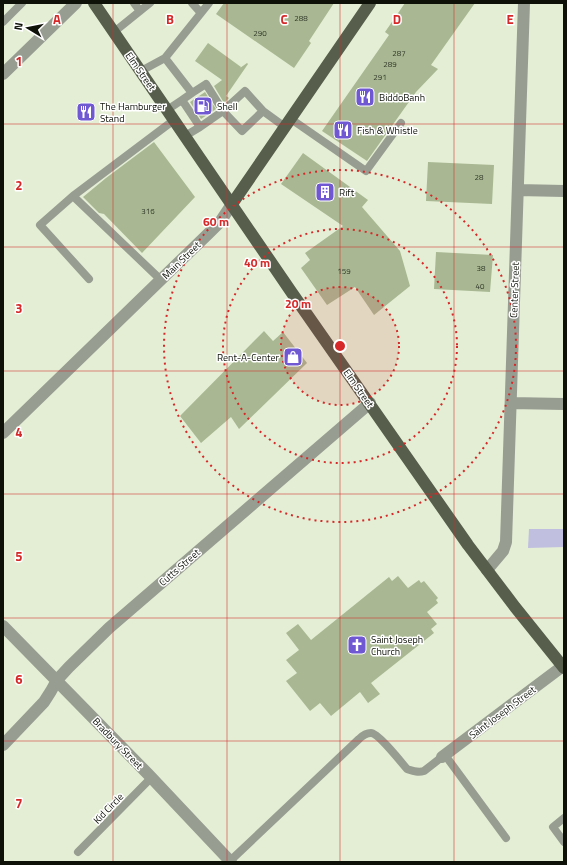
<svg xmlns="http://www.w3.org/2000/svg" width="567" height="865" viewBox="0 0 567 865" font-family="'Titillium Web',sans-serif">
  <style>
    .park { fill: #c0bfdf }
    .building { fill: #a9b893 }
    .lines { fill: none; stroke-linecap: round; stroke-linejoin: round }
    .lane { stroke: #989d92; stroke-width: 8 }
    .street { stroke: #989d92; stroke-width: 12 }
    .primary { stroke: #575e4c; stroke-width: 12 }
    .grid { fill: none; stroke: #d62828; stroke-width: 1; stroke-opacity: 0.55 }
    .ring { fill: none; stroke: #d62828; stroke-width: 2; stroke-dasharray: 2 4 }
    .labels { text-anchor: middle; stroke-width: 3; stroke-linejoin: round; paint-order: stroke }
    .number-label { font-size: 8px; fill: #343b2b }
    .street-label { font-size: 10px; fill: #0d1108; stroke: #fff }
    .poi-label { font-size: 10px; fill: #0d1108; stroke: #fff; text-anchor: start }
    .grid-label { font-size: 13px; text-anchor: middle; font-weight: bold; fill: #d62828; stroke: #fff; stroke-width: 3; stroke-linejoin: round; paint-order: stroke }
    .centre { fill: #d62828; stroke: #fff; stroke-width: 2 }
    .ring-label { font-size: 12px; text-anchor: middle; font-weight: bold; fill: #d62828; stroke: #fff; stroke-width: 3; stroke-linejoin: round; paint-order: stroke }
  </style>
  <rect width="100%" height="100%" fill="#e4eed5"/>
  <path class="park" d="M 529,529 L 564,529 L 564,547 L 528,548 Z"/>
  <path class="building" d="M 224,3 L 334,3 L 309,41 L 311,43 L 294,68 L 216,14 Z
    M 405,3 L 475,3 L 431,65 L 438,69 L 416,92 L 367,161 L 322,131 L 389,35 L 385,32 Z
    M 208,43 L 241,67 L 240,68 L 247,63 L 248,64 L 226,96 L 229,98 L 224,103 L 214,86 L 222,80 L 195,61 Z
    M 205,92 L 216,109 L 201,119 L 190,102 Z
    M 154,142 L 195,197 L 142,253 L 104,214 L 99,213 L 83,197 L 106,178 Z
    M 303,153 L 368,200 L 362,207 L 400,251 L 410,286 L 374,315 L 355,287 L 327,305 L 301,268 L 310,260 L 305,253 L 343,226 L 281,184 Z
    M 428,162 L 494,165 L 492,204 L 426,201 Z
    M 436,252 L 493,255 L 490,292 L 434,289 Z
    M 264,331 L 273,341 L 283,332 L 307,363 L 239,429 L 231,417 L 201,443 L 180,416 Z
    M 398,576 L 408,588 L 419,580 L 421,583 L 424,581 L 438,598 L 436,600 L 438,603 L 427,612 L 437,624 L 431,629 L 434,633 L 371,683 L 380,694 L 368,703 L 360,692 L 331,716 L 320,703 L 310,711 L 286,681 L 297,673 L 286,660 L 299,650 L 286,633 L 298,624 L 311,640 L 389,577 L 392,581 Z"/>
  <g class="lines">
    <path class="lane" d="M 134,3 L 140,11
      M 192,3 L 201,13
      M 3,22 L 22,3
      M 114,32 L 150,3
      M 165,58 L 192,93 L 182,100 L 200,127 L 223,111 L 206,84 L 192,93
      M 141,71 L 165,58 L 209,3
      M 245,91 L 263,111 L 242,131 L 223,111 Z
      M 167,110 L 182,100
      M 263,111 L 285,127
      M 291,119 L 366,171 L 401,123
      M 185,136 L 200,127
      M 73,196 L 161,280
      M 89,279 L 40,225 L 73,196 L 174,120
      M 445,755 L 506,838
      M 564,818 L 553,827 L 564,842
      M 78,852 L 151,778
      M 230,861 L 359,739 C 362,736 366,733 371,733 C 378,733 401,762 407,769 C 413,771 418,773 424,771 L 442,757"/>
    <path class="street" d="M 3,74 L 76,3
      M 518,190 L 564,191
      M 511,403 L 564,404
      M 3,433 L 210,232 L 220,222 L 232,204
      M 487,570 L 503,551 L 506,542 L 524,3
      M 3,626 L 148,774 L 231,862
      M 3,745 L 44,702 L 51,691 L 57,680 L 69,667 L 109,628 L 370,403
      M 442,757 L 563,666"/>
    <path class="primary" d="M 94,3 L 292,293 L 468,545 L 515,607 L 564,668
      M 232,204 L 370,3"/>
  </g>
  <path class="grid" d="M 113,3 L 113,862M 227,3 L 227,862M 340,3 L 340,862M 454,3 L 454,862M 3,124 L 564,124M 3,247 L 564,247M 3,371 L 564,371M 3,494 L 564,494M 3,618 L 564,618M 3,741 L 564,741"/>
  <circle cx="340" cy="346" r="59" fill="#d62828" fill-opacity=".12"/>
  <g class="ring">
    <circle cx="340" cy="346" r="59"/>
    <circle cx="340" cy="346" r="117"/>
    <circle cx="340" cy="346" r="176"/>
  </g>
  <defs>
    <symbol id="restaurant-square" viewBox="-11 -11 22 22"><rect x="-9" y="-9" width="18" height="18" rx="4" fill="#6f58d2" stroke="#fff"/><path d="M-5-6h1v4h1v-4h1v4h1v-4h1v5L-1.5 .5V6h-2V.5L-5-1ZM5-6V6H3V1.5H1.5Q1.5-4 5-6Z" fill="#fff"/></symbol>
    <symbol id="fuel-square" viewBox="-11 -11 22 22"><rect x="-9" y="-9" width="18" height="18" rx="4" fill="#6f58d2" stroke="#fff"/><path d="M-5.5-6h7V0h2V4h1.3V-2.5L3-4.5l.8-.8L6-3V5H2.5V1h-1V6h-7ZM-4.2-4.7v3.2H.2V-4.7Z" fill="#fff"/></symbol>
    <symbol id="building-square" viewBox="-11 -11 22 22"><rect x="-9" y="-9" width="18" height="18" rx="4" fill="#6f58d2" stroke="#fff"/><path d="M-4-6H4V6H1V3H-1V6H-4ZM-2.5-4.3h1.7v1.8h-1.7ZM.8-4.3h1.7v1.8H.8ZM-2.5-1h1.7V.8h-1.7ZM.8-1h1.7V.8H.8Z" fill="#fff"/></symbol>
    <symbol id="shop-square" viewBox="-11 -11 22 22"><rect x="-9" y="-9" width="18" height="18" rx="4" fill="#6f58d2" stroke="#fff"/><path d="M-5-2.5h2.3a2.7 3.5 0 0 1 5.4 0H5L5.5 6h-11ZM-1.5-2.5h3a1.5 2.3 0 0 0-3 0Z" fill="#fff"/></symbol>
    <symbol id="church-square" viewBox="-11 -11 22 22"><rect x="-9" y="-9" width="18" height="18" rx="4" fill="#6f58d2" stroke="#fff"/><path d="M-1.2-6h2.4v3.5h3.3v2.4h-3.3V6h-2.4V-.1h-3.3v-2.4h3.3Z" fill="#fff"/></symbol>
  </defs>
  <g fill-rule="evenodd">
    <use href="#restaurant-square" x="354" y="86" width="22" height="22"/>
    <use href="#fuel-square" x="192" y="95" width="22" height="22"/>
    <use href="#restaurant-square" x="75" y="101" width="22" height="22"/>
    <use href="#restaurant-square" x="332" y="119" width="22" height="22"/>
    <use href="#building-square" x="314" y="181" width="22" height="22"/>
    <use href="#shop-square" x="282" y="346" width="22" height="22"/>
    <use href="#church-square" x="346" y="634" width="22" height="22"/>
  </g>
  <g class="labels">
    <g class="number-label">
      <text x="301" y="21">288</text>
      <text x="260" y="36">290</text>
      <text x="399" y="56">287</text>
      <text x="390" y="67">289</text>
      <text x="380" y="80">291</text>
      <text x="479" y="180">28</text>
      <text x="148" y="214">316</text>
      <text x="481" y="271">38</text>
      <text x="344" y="274">159</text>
      <text x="480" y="289">40</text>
    </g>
    <g class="street-label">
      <text transform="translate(141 71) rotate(55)" y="4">Elm Street</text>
      <text transform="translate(181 260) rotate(-44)" y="4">Main Street</text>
      <text transform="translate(514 290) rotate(-88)" y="4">Center Street</text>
      <text transform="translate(359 388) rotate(55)" y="4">Elm Street</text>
      <text transform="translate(179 567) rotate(-41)" y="4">Cutts Street</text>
      <text transform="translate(502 712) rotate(-37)" y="4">Saint Joseph Street</text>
      <text transform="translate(118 743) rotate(46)" y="4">Bradbury Street</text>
      <text transform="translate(108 808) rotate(-46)" y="4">Kid Circle</text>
    </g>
    <g class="poi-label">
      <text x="379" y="101">BiddoBanh</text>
      <text x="100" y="110">The Hamburger<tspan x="100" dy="12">Stand</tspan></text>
      <text x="217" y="110">Shell</text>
      <text x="357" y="134">Fish &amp; Whistle</text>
      <text x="339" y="196">Rift</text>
      <text x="279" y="361" text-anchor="end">Rent-A-Center</text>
      <text x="371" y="643">Saint Joseph<tspan x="371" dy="12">Church</tspan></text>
    </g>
  </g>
  <g class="grid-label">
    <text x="57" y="24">A</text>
    <text x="170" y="24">B</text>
    <text x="284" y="24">C</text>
    <text x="397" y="24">D</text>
    <text x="510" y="24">E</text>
    <text x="19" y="66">1</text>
    <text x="19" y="190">2</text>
    <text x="19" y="313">3</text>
    <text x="19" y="437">4</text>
    <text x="19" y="561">5</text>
    <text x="19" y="684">6</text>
    <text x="19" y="808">7</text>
  </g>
  <circle cx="340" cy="346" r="6" class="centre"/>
  <g class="ring-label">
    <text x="216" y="226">60 m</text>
    <text x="257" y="267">40 m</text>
    <text x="298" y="308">20 m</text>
  </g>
  <rect width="567" height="865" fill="none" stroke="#0d1108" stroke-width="8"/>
  <g transform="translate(28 28) rotate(280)" stroke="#ffffff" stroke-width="3" paint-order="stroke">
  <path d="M0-3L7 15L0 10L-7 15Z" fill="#0d1108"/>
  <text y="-6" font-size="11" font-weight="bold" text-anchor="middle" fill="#0d1108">N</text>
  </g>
</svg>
